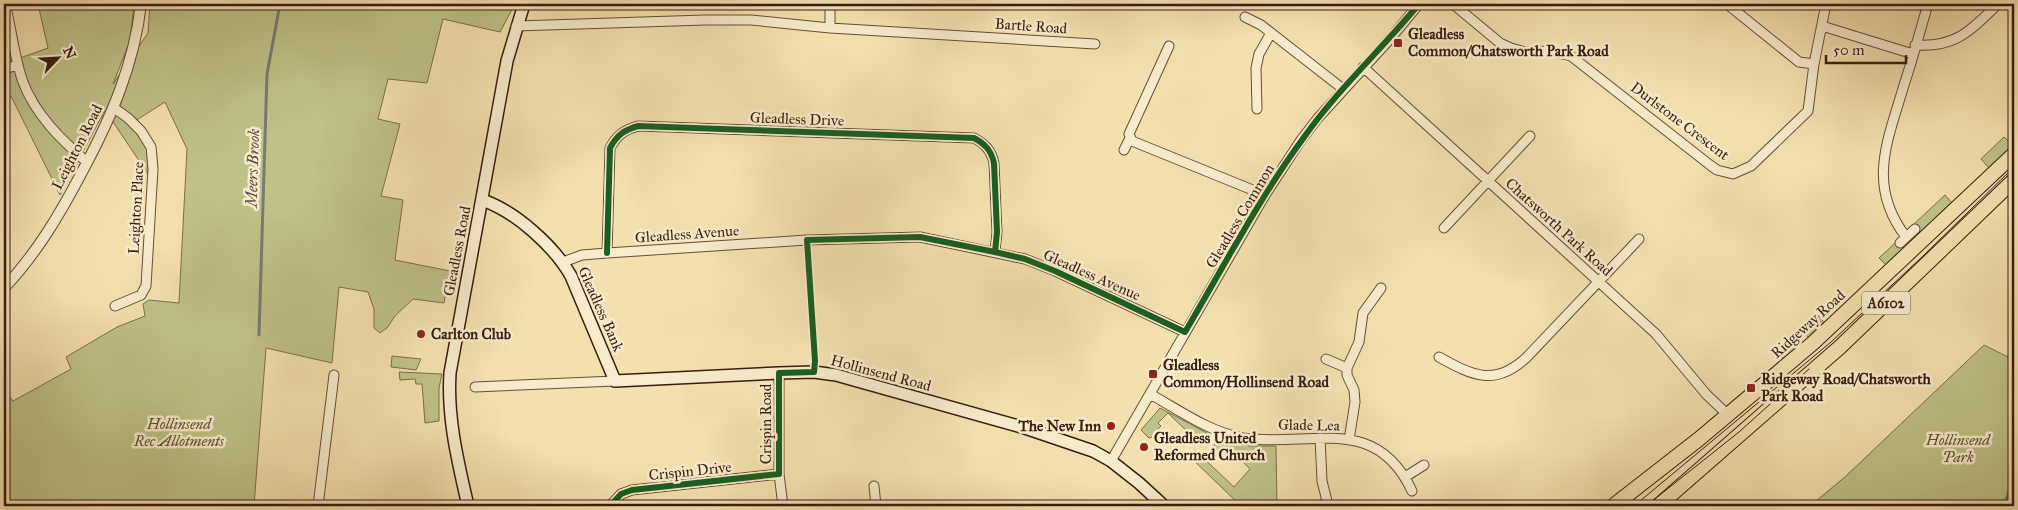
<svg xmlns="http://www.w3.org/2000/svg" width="2018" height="510" viewBox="0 0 2018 510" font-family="'IM FELL Great Primer',serif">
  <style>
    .green { fill: #bfc188; stroke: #7c6e4b }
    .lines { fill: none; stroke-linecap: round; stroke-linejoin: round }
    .stream { stroke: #777b73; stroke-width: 3 }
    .minor-casing { stroke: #674d36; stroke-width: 11 }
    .tertiary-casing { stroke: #674d36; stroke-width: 12 }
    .secondary-casing { stroke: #381c0e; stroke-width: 14 }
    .trunk-casing { stroke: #381c0e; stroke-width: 16 }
    .minor { stroke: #f8ebcb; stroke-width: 9 }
    .tertiary { stroke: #f8ebcb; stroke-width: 10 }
    .secondary { stroke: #f8ebcb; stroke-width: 11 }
    .trunk { stroke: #f4e0af; stroke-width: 14 }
    .tram { stroke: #381c0e; stroke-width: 1 }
    .cycleway-casing { stroke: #f8ebcb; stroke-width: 9 }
    .cycleway { stroke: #1b5e20; stroke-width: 6 }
    .poi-dot { fill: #8f2418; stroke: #f8ebcb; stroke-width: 2 }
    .labels { text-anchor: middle; stroke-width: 5; stroke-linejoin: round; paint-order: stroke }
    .shield { fill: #f8ebcb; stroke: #725a47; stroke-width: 1 }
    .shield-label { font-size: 14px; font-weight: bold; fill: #381c0e }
    .street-label { font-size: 15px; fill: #381c0e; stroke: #f8ebcb }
    .poi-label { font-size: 15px; font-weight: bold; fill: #381c0e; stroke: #f8ebcb; text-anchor: start }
    .park-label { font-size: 15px; font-style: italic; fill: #604e33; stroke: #f8ebcb }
    .water-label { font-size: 16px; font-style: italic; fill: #584b41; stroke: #f8ebcb }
  </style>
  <rect width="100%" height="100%" fill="#f4e0af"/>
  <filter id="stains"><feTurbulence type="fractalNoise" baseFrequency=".004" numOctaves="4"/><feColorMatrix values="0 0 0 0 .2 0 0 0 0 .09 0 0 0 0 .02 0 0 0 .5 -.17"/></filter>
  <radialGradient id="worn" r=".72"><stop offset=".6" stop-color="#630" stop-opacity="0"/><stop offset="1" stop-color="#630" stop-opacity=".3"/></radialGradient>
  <path class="green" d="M 38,4 L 134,4 L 130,41 L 113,84 L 148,33 L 150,4 L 515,4 L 500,32 L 443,19 L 427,83 L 388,79 L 378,119 L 400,124 L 381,196 L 403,200 L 395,260 L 450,271 L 444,303 L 413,299 L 395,316 L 387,328 L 380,333 L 374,328 L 374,309 L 368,292 L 339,287 L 332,363 L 266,348 L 254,506 L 4,506 L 4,389 L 13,401 L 71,369 L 66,357 L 117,327 L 145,316 L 143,304 L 149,300 L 179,303 L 187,149 L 165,102 L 135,121 L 148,149 L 148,174 L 105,110 L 60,195 L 11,96 L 4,98 L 4,16 L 17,59 L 48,48 Z
    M 2004,137 L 2013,145 L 1989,168 L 1981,159 Z
    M 1945,195 L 1953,204 L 1887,266 L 1879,258 L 1895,243 L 1900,248 L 1919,230 L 1914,224 Z
    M 1817,314 L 1825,324 L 1809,338 L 1800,329 Z
    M 1793,336 L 1801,346 L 1784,360 L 1776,350 Z
    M 1984,345 L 2014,360 L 2014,506 L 1810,506 L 1846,476 Z
    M 392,356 L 421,359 L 416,370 L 391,367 Z
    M 399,372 L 442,374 L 439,388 L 439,421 L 425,423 L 422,384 L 416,384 L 415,379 L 400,380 Z
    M 1160,408 L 1209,434 L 1206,439 L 1204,437 L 1195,439 L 1168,413 L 1158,423 L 1161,426 L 1157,430 L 1161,434 L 1149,438 L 1141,430 Z
    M 1216,436 L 1249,446 L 1276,446 L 1277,506 L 1241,506 L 1189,456 L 1195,450 L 1234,487 L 1250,469 L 1227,446 L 1219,452 L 1214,447 Z"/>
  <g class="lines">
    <path class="stream" d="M 259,335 L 267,74 L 280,4
      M 2012,363 L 2010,407 L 2014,416
      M 2004,506 L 2013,479 L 2014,442"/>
    <defs>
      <path id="minor" d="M 5,4 C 12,30 14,57 23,82 C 35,114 61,140 87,162
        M 1453,4 L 1500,43 L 1511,48 L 1525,52 L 1549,51 L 1571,56 L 1710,165 L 1717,170 L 1733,174 L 1751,166 L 1808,111 L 1814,64 L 1826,4
        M 1727,4 L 1799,62 L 1814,64
        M 1245,17 L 1261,25 L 1343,89
        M 516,26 L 705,20 L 751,20 L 830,28 L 1095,44
        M 1822,26 L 1913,54
        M 830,28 L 830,4
        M 1915,45 C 1956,48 1971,30 1998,4
        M 1169,46 L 1129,134 L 1132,141 L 1265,195
        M 1363,67 L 1656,334 L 1706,394 L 1728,415
        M 4,69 L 18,65
        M 114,108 L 128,118 L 141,131 L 151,147 L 152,157 L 153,169 L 146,286 L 141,295 L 115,306
        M 1257,109 L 1256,68 L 1259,54 L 1271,33
        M 1124,150 L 1130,138
        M 1444,228 L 1530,136
        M 1906,237 C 1866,185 1888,140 1904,85 C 1913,58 1920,31 1928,4
        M 1900,243 L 1915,229
        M 607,253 L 610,148 C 617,135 624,130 638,126 L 974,138 C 985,144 991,150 994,163 L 997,232 L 995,252
        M 563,262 L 582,255 L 607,253 L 807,240 L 920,237 L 1025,259 L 1055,271 L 1185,332
        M 1439,357 C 1473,376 1495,387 1527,357 L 1639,239
        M 1326,359 L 1347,368
        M 779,373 L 779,474 L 783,506
        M 475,387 L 615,381
        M 1150,394 C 1179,410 1209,432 1243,438 C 1309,448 1375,412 1412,491
        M 1320,438 L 1322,481 L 1327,501 L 1321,506
        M 1349,440 L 1355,402 L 1354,390 L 1347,375 L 1347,368 L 1359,342 L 1363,313 L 1381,288
        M 1111,461 L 1265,195 L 1301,140 L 1318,118 L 1391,38 L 1419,4
        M 1405,477 L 1424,465
        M 874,486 L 876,506
        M 318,506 L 334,375
        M 610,506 L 621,494 L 632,490 L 779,474"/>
      <path id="tertiary" d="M 4,288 C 37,253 60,214 82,172 C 111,118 134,65 141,4"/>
      <path id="secondary" d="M 482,200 C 515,211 554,246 571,276 L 615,381 L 779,373 L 814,372 L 836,375 L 1025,428 L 1093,451 L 1111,461 L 1139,483 L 1164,506
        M 468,506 C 458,462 447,418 450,373 L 507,61 L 524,4"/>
      <path id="trunk" d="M 1613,506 L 1699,439 L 1813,343 L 2014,154
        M 1658,506 L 1840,347 L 2014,180"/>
    </defs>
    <use href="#minor" class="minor-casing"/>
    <use href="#tertiary" class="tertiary-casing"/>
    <use href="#secondary" class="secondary-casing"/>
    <use href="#trunk" class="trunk-casing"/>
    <use href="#minor" class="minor"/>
    <use href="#tertiary" class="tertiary"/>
    <use href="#secondary" class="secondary"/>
    <use href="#trunk" class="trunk"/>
    <path class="tram" d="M 1634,506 L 1831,342 L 1923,256 L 2014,167
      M 1646,506 L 1739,432 L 1809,369"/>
    <defs>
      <path id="cycleway" d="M 607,253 L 610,148 C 617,135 624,130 638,126 L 974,138 C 985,144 991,150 994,163 L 997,232 L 995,252
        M 610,506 L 621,494 L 632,490 L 779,474 L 779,373 L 814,372 L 815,361 L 807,240 L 920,237 L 995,252 L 1025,259 L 1055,271 L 1185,332 C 1223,268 1258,200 1302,140 C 1336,91 1381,50 1419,4"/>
    </defs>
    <use href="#cycleway" class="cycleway-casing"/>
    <use href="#cycleway" class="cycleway"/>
  </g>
  <g class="poi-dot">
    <rect x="1393" y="38" width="10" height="10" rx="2.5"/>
    <circle cx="421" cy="334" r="5"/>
    <rect x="1148" y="369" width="10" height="10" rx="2.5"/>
    <rect x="1746" y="383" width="10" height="10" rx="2.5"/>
    <circle cx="1111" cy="426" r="5"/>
    <circle cx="1144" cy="447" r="5"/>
  </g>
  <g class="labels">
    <rect class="shield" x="1862" y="291.5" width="48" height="23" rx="4"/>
    <g class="shield-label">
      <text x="1886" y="308">A6102</text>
    </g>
    <g class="street-label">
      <text transform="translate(1031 26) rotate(4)" y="5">Bartle Road</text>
      <text transform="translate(797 119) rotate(2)" y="5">Gleadless Drive</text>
      <text transform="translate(1680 121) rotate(37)" y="5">Durlstone Crescent</text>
      <text transform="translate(77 147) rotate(-63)" y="5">Leighton Road</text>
      <text transform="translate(136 208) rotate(-87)" y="5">Leighton Place</text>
      <text transform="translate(1240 216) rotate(-59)" y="5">Gleadless Common</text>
      <text transform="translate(1559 227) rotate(42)" y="5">Chatsworth Park Road</text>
      <text transform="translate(687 234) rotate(-4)" y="5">Gleadless Avenue</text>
      <text transform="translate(457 251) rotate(-79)" y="5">Gleadless Road</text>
      <text transform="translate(1092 275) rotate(24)" y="5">Gleadless Avenue</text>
      <text transform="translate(601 309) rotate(66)" y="5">Gleadless Bank</text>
      <text transform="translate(1808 324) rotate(-42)" y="5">Ridgeway Road</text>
      <text transform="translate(881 373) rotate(15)" y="5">Hollinsend Road</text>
      <text transform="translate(766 424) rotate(-90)" y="5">Crispin Road</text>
      <text transform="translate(1309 425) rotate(1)" y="5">Glade Lea</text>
      <text transform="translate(690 471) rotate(-6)" y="5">Crispin Drive</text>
    </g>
    <g class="poi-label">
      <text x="1408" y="39">Gleadless<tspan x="1408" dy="17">Common/Chatsworth Park Road</tspan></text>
      <text x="431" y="339">Carlton Club</text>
      <text x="1163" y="370">Gleadless<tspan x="1163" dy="17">Common/Hollinsend Road</tspan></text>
      <text x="1761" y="384">Ridgeway Road/Chatsworth<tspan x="1761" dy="17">Park Road</tspan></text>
      <text x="1101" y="431" text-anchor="end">The New Inn</text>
      <text x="1154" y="443">Gleadless United<tspan x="1154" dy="17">Reformed Church</tspan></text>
    </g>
    <g class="park-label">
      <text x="179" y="429">Hollinsend<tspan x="179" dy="17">Rec Allotments</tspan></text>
      <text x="1958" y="445">Hollinsend<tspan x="1958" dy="17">Park</tspan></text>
    </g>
    <g class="water-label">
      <text transform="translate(252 168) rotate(-88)" y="6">Meers Brook</text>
    </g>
  </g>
  <rect width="2018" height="510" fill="none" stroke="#f4e0af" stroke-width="20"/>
  <rect x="5" y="5" width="2008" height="500" fill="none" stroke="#381c0e" stroke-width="2.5"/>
  <rect x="10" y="10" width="1998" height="490" fill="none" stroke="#381c0e"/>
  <g transform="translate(58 58) rotate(65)" stroke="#f8ebcb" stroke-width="4" paint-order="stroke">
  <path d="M0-4L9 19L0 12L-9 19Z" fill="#381c0e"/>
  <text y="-8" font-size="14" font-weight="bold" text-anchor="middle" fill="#381c0e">N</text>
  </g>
  <path d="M1826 55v8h80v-8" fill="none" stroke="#381c0e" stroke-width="2.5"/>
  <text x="1833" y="55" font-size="15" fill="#381c0e" stroke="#f8ebcb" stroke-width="4" paint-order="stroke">50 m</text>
  <rect width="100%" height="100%" filter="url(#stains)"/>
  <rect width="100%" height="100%" fill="url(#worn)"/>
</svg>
